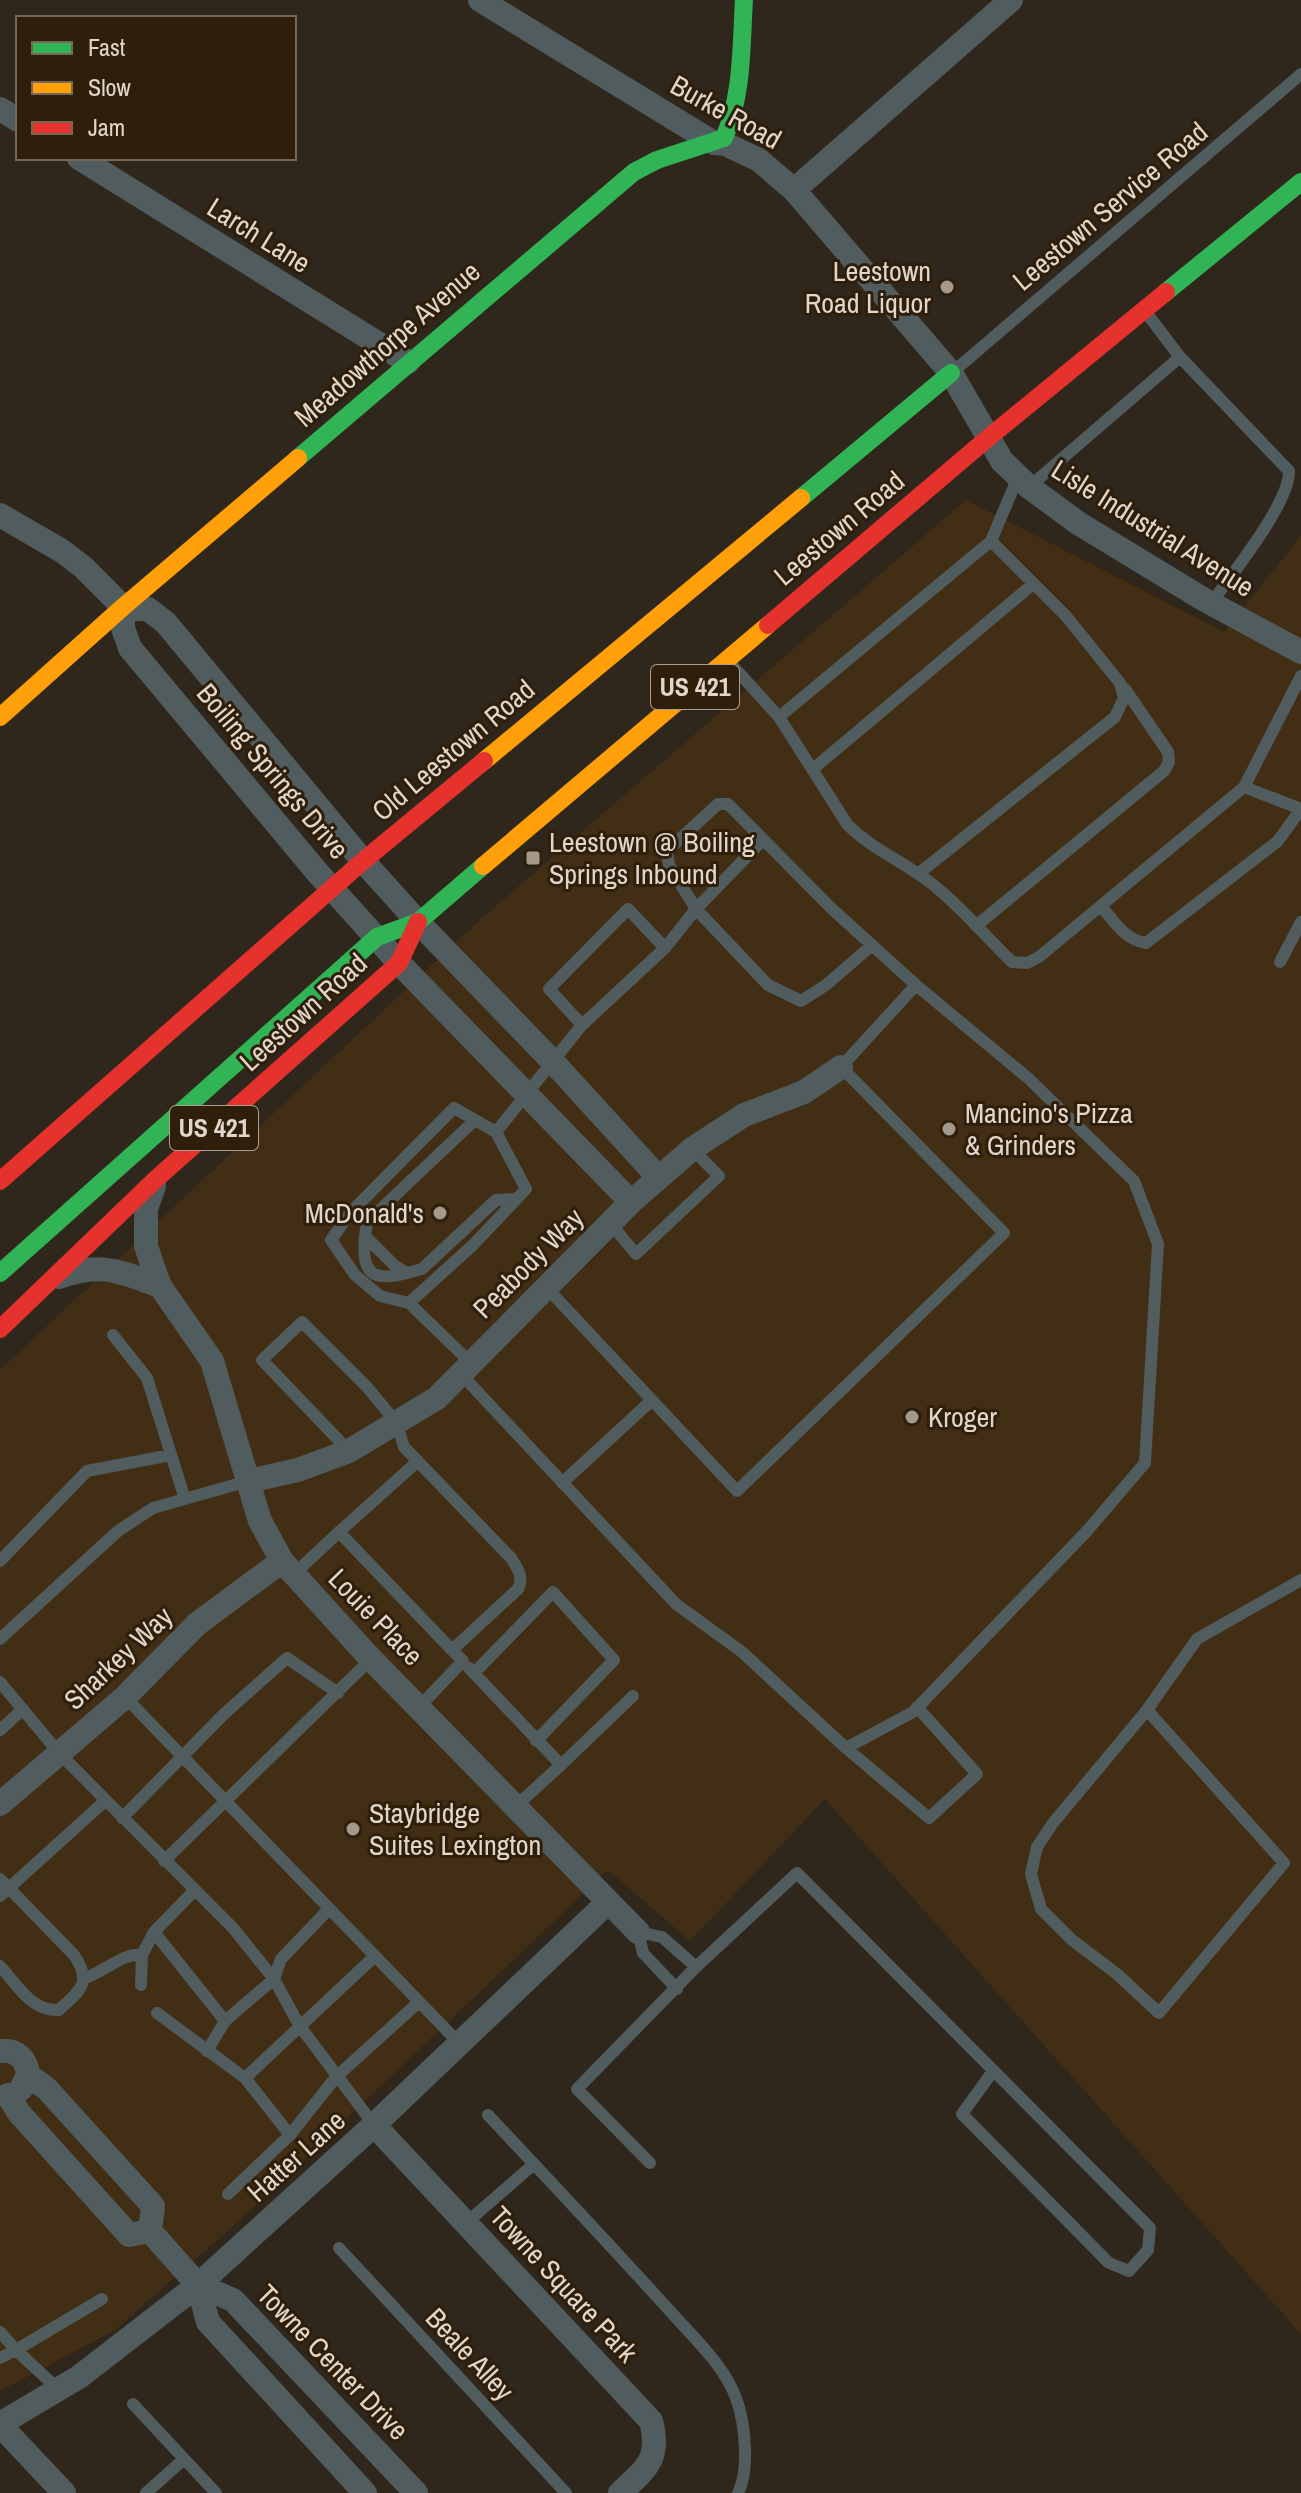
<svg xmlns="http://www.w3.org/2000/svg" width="1301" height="2493" viewBox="0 0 1301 2493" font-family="'Archivo Narrow',sans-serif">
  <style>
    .built { fill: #412e15 }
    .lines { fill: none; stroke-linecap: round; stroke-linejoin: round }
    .lane { stroke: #505c5d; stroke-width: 12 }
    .street { stroke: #505c5d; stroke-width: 24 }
    .fast { stroke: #30b455; stroke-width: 18 }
    .slow { stroke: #ff9f0a; stroke-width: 18 }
    .jam { stroke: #e5322d; stroke-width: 18 }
    .poi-dot { fill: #a3998d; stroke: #2e1e0a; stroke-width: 3 }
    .labels { text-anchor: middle; stroke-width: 6; stroke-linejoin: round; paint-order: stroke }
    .shield { fill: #2e1e0a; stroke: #ab9f90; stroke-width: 2 }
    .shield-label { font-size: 26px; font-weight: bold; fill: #e1d6ca }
    .street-label { font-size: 28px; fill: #e1d6ca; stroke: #2e1e0a }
    .poi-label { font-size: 28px; fill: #e1d6ca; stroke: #2e1e0a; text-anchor: start }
  </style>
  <rect width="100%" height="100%" fill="#30271c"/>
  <path class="built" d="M 966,500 L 1224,632 L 1301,536 L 1301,2334 L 825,1799 L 690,1941 L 608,1870 L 241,2219 L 115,2330 L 0,2391 L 0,1370 L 483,917 Z"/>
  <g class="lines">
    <path class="lane" d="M 1180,357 L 1289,471 C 1290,503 1231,575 1211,604
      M 954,371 L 1301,74
      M 1029,487 L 1180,357 L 1148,315
      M 730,663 L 779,717 L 847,824 C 872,850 909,864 937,888 C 964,910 987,938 1012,962 L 1027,963 L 1039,957 L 1244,787 L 1301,676
      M 779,717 L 991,541 L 1018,477
      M 813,769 L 1033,584
      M 1244,787 L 1301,809
      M 918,874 L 1115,717 L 1124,698 L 1120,683 L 1066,616 L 991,541
      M 1101,906 C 1114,921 1125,940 1146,943 L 1278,841 L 1301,809
      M 976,926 L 1164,771 L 1169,762 L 1168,752 L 1125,689
      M 871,946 L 826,985 L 801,1001 L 768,985 L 696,909 L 669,865 L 667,851 L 718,804 L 728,804 L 831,908 L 916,985
      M 1280,962 L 1301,922
      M 582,1025 L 549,989 L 628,909 L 665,948
      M 475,1120 L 367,1222 L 365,1236 L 394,1265 L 407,1273 L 422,1269 L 496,1200 L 516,1199
      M 496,1132 L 582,1025 L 665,948 L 696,909 L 763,840
      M 610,1223 L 636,1254 L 719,1176 L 692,1149
      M 365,1236 C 361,1272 371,1283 407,1273
      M 409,1303 L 473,1245 L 526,1189 L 496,1132 L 454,1108 L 350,1213 L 331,1240 L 355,1275 L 380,1296 L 409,1303 L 471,1363
      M 113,1335 L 147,1378 L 185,1499
      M 461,1374 L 676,1604 L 742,1652 L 846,1748 L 913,1712 L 1086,1532 L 1145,1463 L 1158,1244 L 1134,1181 L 1028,1078 L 916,985 L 841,1067 L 1004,1233 L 737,1491 L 546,1287
      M 349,1451 L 262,1360 L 302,1322 L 367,1387 L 396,1422 L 404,1447 L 511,1558 C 518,1569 524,1577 518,1589 L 452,1650
      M 562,1483 L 652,1400
      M 339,1532 L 418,1461
      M 0,1561 L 87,1471 L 171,1455
      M 294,1574 L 339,1532 L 452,1650 L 463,1661 L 420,1706
      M 0,1639 L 118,1531 L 153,1508 L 248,1481
      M 469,1668 L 561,1765 L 633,1696
      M 474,1673 L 553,1592 L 614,1660 L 536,1741
      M 0,1682 L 59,1753 L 233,1928 L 274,1979 L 299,2025 L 374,2125
      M 125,1697 L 460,2044
      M 1147,1710 L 1284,1863 L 1159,2013 L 1117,1974 L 1072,1940 L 1041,1909 L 1031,1874 L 1037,1847 L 1053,1823 L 1147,1710 L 1197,1639 L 1301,1580
      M 0,1730 L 23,1709
      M 846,1748 L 929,1818 L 977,1774 L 917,1707
      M 516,1806 L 561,1765
      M 122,1818 L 224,1714 L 287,1658 L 338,1693
      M 164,1861 L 371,1659
      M 0,1879 L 74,1955 C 93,1983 80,1990 59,2010 C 31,2011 18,1986 0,1966
      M 194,1891 L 154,1932 L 225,2021
      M 0,1896 L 105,1801
      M 85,1978 C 104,1972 124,1952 142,1955
      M 141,1985 L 142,1955 L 154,1932
      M 677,1989 L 643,1953 L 638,1932 L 662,1937 L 696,1967
      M 157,2013 L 245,2078
      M 207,2051 L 225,2021 L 274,1979 L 281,1959 L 329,1909
      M 488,2115 C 549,2180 610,2245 670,2311 C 693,2337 724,2365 736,2398 C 745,2422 750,2470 738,2493
      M 290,2135 L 245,2078 L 375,1956
      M 650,2163 L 577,2089 L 696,1967 L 797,1873 L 1150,2228 L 1148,2250 L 1129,2271 L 1109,2263 L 962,2114 L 993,2071
      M 228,2194 L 290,2135 L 336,2077 L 419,2002
      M 466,2223 L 534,2164
      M 339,2248 L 566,2493
      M 0,2332 L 16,2350 L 0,2358
      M 58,2389 L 16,2350 L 102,2299
      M 133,2404 L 216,2493
      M 146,2493 L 184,2459"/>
    <path class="street" d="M 480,0 L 714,143 L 725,144 L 759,160 L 794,190 L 951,373 L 1002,461 L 1029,487 L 1078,523 L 1203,599 L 1301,652
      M 0,109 L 18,120
      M 79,158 L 408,362
      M 794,190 L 1011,0
      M 0,515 L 62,551 L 83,567 L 123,607 L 148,609 L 166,623 L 363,861 L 418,922 L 554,1063 L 658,1177
      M 123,607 L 123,628 L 130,648 L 317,872 L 399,963 L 631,1202
      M 154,1186 L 146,1209 L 146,1246 L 153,1267 L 160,1286 L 212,1361 L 260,1521 L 282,1561 L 371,1659 L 638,1932
      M 59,1277 C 103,1262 118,1271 160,1286
      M 248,1481 L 298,1470 L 349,1451 L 437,1398 L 631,1202 L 692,1149 L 744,1115 L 804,1092 L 841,1067
      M 0,1804 L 125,1697 L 197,1624 L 282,1561
      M 0,2051 C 16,2049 27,2059 28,2075 L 21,2089
      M 28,2075 L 47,2089 L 153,2206 L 150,2231 L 198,2285 L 233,2300 L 416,2493
      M 8,2095 L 19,2113 L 129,2235 L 150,2231
      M 374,2125 L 651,2421 C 661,2459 646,2469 620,2493
      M 198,2285 L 208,2322 L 365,2493
      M 0,2424 L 79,2377 L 198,2285 L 374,2125 L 608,1902
      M 0,2425 L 64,2493"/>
    <path class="fast" d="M 1166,292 L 1301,182
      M 298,458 L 634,172 L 657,160 L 724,138 C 743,94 741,47 744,0
      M 801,498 L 951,373
      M 0,1273 L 377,937 L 418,922 L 483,866"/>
    <path class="slow" d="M 0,717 L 123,607 L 298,458
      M 484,761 L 801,498
      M 483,866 L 768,625"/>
    <path class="jam" d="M 768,625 L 988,438 L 1166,292
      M 0,1181 L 363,861 L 484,761
      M 0,1329 L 156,1179 L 399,963 L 418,922"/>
  </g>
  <g class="poi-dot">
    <circle cx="947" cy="287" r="8"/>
    <rect x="525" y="850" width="16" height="16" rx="4"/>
    <circle cx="949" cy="1129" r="8"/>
    <circle cx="440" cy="1213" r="8"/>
    <circle cx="912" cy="1417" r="8"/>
    <circle cx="353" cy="1829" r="8"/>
  </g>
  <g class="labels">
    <g class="shield">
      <rect x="651" y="665" width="88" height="44" rx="6"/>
      <rect x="170" y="1106" width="88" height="44" rx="6"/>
    </g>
    <g class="shield-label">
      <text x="695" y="696">US 421</text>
      <text x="214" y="1137">US 421</text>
    </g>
    <g class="street-label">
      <text transform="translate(726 112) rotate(29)" y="10">Burke Road</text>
      <text transform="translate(1110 206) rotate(-40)" y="10">Leestown Service Road</text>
      <text transform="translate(259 235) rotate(32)" y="10">Larch Lane</text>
      <text transform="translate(387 344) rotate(-41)" y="10">Meadowthorpe Avenue</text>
      <text transform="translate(839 528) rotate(-40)" y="10">Leestown Road</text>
      <text transform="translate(1153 528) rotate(32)" y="10">Lisle Industrial Avenue</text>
      <text transform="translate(453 750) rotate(-40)" y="10">Old Leestown Road</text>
      <text transform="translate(273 771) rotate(50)" y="10">Boiling Springs Drive</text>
      <text transform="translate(303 1012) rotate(-42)" y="10">Leestown Road</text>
      <text transform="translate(528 1263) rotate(-45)" y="10">Peabody Way</text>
      <text transform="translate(376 1617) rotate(46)" y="10">Louie Place</text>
      <text transform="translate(118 1658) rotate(-43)" y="10">Sharkey Way</text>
      <text transform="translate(296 2156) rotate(-42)" y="10">Hatter Lane</text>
      <text transform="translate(564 2284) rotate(47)" y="10">Towne Square Park</text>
      <text transform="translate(470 2354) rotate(47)" y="10">Beale Alley</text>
      <text transform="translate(333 2362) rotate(46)" y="10">Towne Center Drive</text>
    </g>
    <g class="poi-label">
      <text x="931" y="281" text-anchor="end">Leestown<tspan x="931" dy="32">Road Liquor</tspan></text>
      <text x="549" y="852">Leestown @ Boiling<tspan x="549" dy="32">Springs Inbound</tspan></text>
      <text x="965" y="1123">Mancino's Pizza<tspan x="965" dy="32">&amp; Grinders</tspan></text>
      <text x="424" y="1223" text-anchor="end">McDonald's</text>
      <text x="928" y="1427">Kroger</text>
      <text x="369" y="1823">Staybridge<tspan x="369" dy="32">Suites Lexington</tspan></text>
    </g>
  </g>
  <rect x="16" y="16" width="280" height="144" fill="#2e1e0a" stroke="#766857" stroke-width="2"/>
  <rect x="32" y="42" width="40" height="12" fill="#30b455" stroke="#766857" stroke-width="2"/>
  <text x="88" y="56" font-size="24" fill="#e1d6ca">Fast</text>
  <rect x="32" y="82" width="40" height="12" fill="#ff9f0a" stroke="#766857" stroke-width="2"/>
  <text x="88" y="96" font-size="24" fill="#e1d6ca">Slow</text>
  <rect x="32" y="122" width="40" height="12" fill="#e5322d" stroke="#766857" stroke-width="2"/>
  <text x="88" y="136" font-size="24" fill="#e1d6ca">Jam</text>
</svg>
